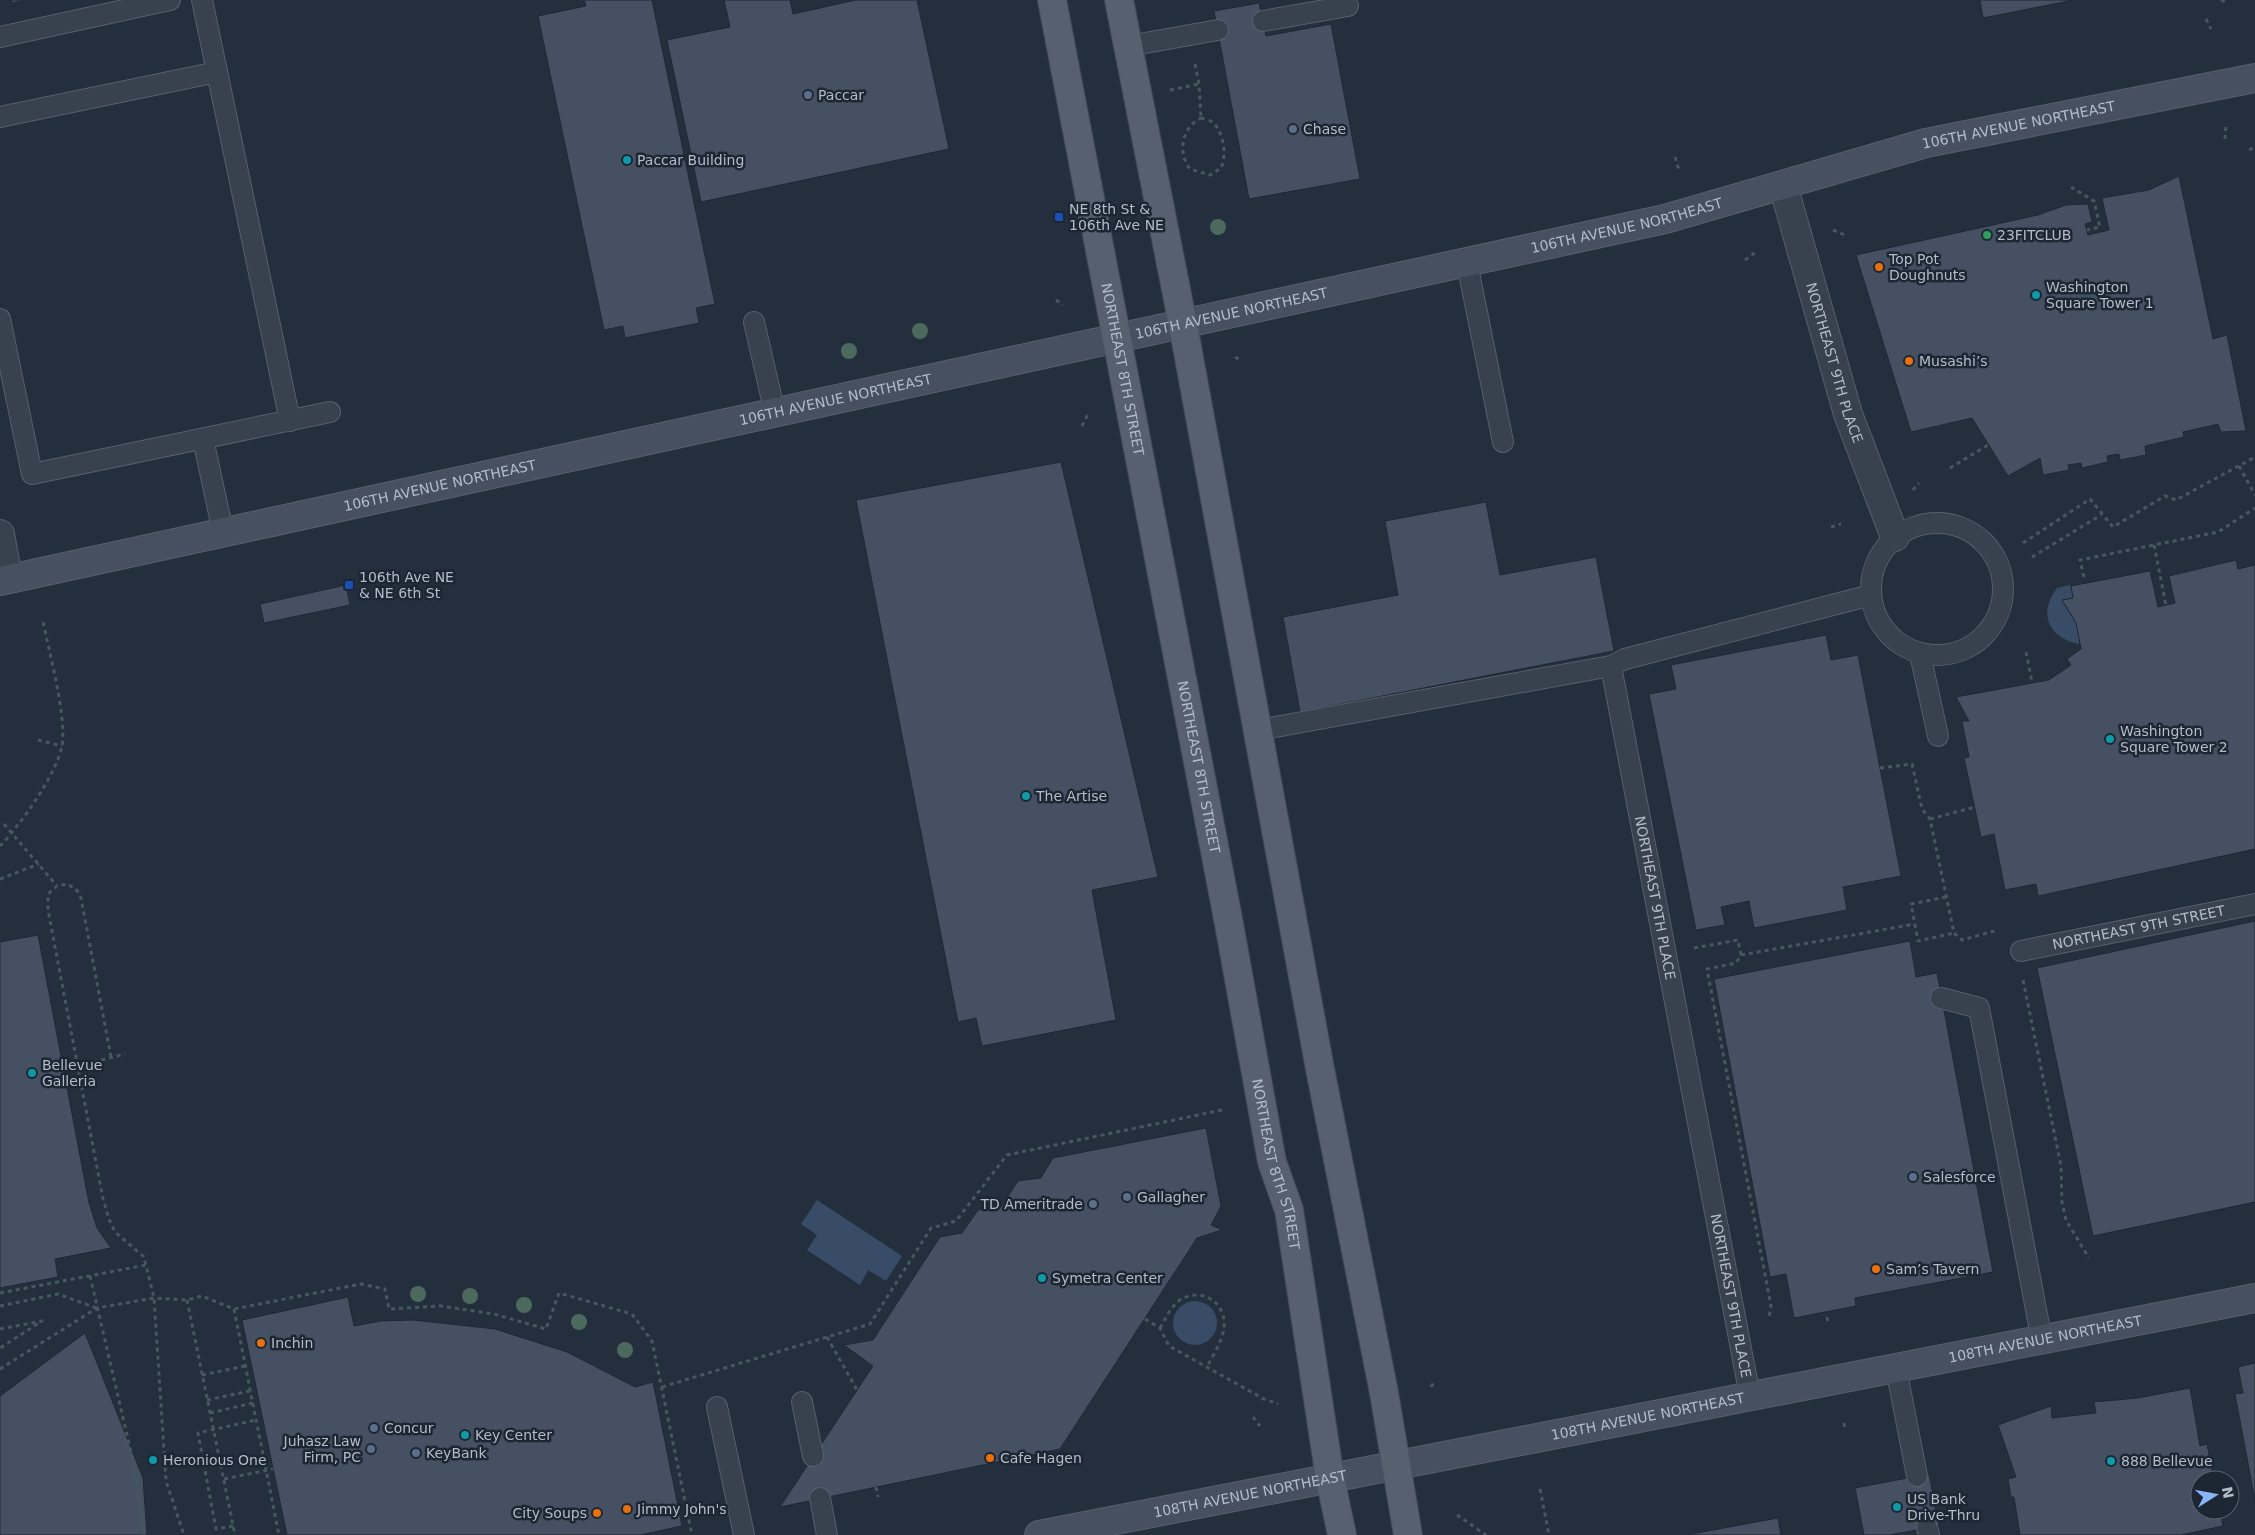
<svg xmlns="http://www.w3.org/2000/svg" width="2255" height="1535" viewBox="0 0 2255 1535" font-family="'DejaVu Sans',sans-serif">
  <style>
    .water { fill: #394c67 }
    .building { fill: #455162; stroke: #1f2835 }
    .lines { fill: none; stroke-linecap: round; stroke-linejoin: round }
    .lane-casing { stroke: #565f6c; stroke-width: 22 }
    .street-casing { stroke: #565f6c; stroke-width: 30 }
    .secondary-casing { stroke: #565f6c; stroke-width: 30 }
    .primary-casing { stroke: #414a57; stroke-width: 30 }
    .path { stroke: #44595c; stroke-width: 3; stroke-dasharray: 4 4; stroke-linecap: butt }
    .lane { stroke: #38414e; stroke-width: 20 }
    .street { stroke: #38414e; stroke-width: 28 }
    .secondary { stroke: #465061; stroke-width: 28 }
    .primary { stroke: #56606e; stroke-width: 28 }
    .tree { fill: #4b6a5d }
    .service-dot { fill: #5c6f8a; stroke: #1d2633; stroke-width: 2 }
    .culture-dot { fill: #0f9aa8; stroke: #1d2633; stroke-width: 2 }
    .transit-dot { fill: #1a4fb4; stroke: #1d2633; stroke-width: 2 }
    .leisure-dot { fill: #2e9e5b; stroke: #1d2633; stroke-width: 2 }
    .food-dot { fill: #e8710a; stroke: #1d2633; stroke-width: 2 }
    .labels { text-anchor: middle; stroke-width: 5; stroke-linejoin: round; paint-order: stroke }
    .poi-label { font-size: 14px; fill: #b4bcc9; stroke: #1d2633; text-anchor: start }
    .street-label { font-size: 14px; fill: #b4bcc9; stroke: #1d2633 }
  </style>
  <rect width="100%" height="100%" fill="#242f3e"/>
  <path class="water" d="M 2070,585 L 2073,598 L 2062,601 L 2076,623 L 2080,643 L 2078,644 C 2048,637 2038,613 2057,588 Z
    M 817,1200 L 902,1256 L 886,1281 L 868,1270 L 860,1285 L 807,1250 L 817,1235 L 801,1224 Z
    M1173 1323a22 22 0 1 1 44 0a22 22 0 1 1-44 0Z"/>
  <path class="building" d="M 11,0 L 27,0 L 12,3 Z
    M 584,0 L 652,0 L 715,304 L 696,308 L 699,323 L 625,338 L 623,326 L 604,330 L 538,16 L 586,6 Z
    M 724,0 L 790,0 L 793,14 L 856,0 L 917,0 L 949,149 L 701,202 L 667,40 L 730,27 Z
    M 1980,0 L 2074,0 L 1983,18 Z
    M 1259,3 L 1266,36 L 1331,24 L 1360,179 L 1249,199 L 1214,11 Z
    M 2179,176 L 2213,339 L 2227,335 L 2246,431 L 2221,432 L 2218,424 L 2183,432 L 2184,437 L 2145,446 L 2146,455 L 2120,460 L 2119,454 L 2107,456 L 2108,462 L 2082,468 L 2081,463 L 2068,465 L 2069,470 L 2043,475 L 2040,458 L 2008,476 L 1972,418 L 1911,432 L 1856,255 L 2038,215 L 2066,205 L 2088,204 L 2092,222 L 2085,224 L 2088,235 L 2109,230 L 2102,198 L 2149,190 Z
    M 1061,462 L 1158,877 L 1092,890 L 1116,1020 L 982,1046 L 976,1018 L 958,1022 L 856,500 Z
    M 1486,502 L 1500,575 L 1596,557 L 1614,651 L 1300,712 L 1283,617 L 1398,595 L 1385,521 Z
    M 2236,560 L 2238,569 L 2255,565 L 2255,849 L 2038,896 L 2036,884 L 2005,890 L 1994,834 L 1981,837 L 1964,758 L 1969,757 L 1962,721 L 1969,721 L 1956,697 L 2049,680 L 2071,665 L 2067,659 L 2081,649 L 2076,623 L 2062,600 L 2073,598 L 2071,586 L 2150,571 L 2158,607 L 2175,603 L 2169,576 Z
    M 346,585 L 350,605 L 264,623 L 260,604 Z
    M 1826,635 L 1831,660 L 1858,655 L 1901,876 L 1843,887 L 1847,910 L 1754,928 L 1749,901 L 1721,907 L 1725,925 L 1696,930 L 1649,694 L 1676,689 L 1671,665 Z
    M 2255,921 L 2255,1202 L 2093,1236 L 2037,968 Z
    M 38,935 L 89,1203 L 97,1228 L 111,1248 L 55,1259 L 58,1277 L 0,1288 L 0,942 Z
    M 1910,941 L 1916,977 L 1937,973 L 1993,1272 L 1855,1298 L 1856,1306 L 1794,1318 L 1786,1274 L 1770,1277 L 1714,979 Z
    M 1206,1128 L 1221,1206 L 1211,1225 L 1222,1230 L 1197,1238 L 1060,1449 L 780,1507 L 873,1366 L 844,1345 L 873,1340 L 940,1237 L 962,1233 L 978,1210 L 1001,1207 L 1018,1181 L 1041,1178 L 1053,1158 Z
    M 348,1297 L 354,1326 L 381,1321 L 413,1320 L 495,1329 L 567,1352 L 635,1387 L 653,1382 L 682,1526 L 640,1535 L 287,1535 L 242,1320 Z
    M 85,1333 L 143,1478 L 147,1535 L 0,1535 L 0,1396 Z
    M 2255,1363 L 2255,1501 L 2235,1394 L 2243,1393 L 2238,1367 Z
    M 2190,1388 L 2200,1446 L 2207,1444 L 2214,1480 L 2200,1480 L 2200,1510 L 2220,1510 L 2223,1526 L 2181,1535 L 2020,1535 L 2014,1497 L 2011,1497 L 2008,1479 L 2016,1477 L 1998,1425 L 2051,1406 L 2052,1418 L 2096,1413 L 2094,1402 L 2138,1398 Z
    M 1929,1474 L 1939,1526 L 1889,1535 L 1864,1535 L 1855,1488 Z
    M 1778,1518 L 1781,1535 L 1686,1535 Z"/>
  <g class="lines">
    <defs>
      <g id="lane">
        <path d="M 202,0 L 290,421"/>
        <path d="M 1263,21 L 1348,6"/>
        <path d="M 0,37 L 170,0"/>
        <path d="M 1128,46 L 1218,30"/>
        <path d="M 0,117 L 217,72"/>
        <path d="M 1467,263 L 1503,442"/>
        <path d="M 0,319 L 32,474 L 330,412"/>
        <path d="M 754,322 L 775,413"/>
        <path d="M 203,439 L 223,532"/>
        <circle cx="1937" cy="589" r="66"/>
        <path d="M 1920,654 L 1938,736"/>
        <path id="s1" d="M 1611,666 L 1750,1396"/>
        <path d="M 1258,730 L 1611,666 L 1625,659 L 1871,595"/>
        <path id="s2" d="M 2021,951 L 2255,904"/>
        <path d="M 1941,998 L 1979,1008 L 2042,1341"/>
        <path d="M 1896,1368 L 1917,1476"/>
        <path d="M 802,1402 L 813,1456"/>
        <path d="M 717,1407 L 744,1535"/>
        <path d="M 820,1498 L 827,1535"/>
        <path d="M 1927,1528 L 1929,1535"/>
      </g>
      <g id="street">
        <path id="s3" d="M 1783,185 L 1848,414 L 1895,537"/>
        <path d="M 0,534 L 8,579"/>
      </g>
      <g id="secondary">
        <path id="s4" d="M 0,581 L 1665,219 L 1926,143 L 2255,78"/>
        <path id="s5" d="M 1039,1535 L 2255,1298"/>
      </g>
      <g id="primary">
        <path id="s6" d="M 1052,0 L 1229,924 L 1272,1162 L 1289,1210 L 1330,1478 L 1342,1535"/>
        <path d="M 1119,0 L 1183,325 L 1320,1069 L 1384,1393 L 1408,1535"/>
      </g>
    </defs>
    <use href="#lane" class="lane-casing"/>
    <use href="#street" class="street-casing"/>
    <use href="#secondary" class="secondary-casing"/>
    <use href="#primary" class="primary-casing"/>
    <path class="path" d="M 2221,0 L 2228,3
      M 2206,19 L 2211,29
      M 1195,64 L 1199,84 L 1201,118
      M 1170,90 L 1199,84
      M 1201,118 C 1204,119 1210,120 1212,122 C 1224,131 1227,156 1221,168 L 1210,175 L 1190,169 C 1177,153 1182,127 1201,118 Z
      M 2225,139 L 2226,124
      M 2249,150 L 2255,147
      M 1675,157 L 1679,170
      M 2071,187 L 2094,201 L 2100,227 L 2087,230
      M 1833,230 L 1847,236
      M 1745,260 L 1756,252
      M 1056,300 L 1063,305
      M 1235,357 L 1242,361
      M 1082,426 L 1089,412
      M 2239,466 L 2255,495
      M 1950,468 L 1988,445
      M 1913,490 L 1919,483
      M 1831,527 L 1841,524
      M 2023,543 L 2090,499 L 2113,527 L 2165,496 L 2176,500 L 2255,457
      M 2154,545 L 2166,605
      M 2032,557 L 2101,515
      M 2084,577 L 2080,560 L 2218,532 L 2255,508
      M 2026,652 L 2032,682
      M 38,740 L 62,746
      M 1880,768 L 1912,764 L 1922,809 L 1930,819 L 1954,933 L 1962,940 L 1998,930
      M 1930,819 L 1975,807
      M 4,824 L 57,886
      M 0,846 C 21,824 56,775 62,746 C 67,717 49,652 43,621
      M 0,879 L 39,864
      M 1946,897 L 1911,904 L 1918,941 L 1954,933
      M 1694,948 L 1738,940 L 1741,955 L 1736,963 L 1707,969 L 1771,1306 L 1769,1317
      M 1741,955 L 1915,924
      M 2023,980 L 2061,1166 L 2062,1202 L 2066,1220 L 2089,1258
      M 111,1057 L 81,898 L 76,889 L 67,884 L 57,886 L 48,894 L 48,910 L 103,1199 L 109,1219 L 115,1232 L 143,1256 L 146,1265 L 154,1298 L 166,1481 L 184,1535
      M 78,1066 L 125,1054
      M 90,1276 L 137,1478 L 143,1535
      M 0,1293 L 146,1265
      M 187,1300 L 235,1535
      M 0,1306 L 58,1294 L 96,1308
      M 234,1309 L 279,1535
      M 1827,1317 L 1828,1323
      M 1145,1319 L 1160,1328 L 1169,1346 L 1264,1399 L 1278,1404
      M 1160,1328 C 1166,1318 1171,1306 1180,1300 C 1202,1286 1227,1303 1224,1328 C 1222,1342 1213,1355 1207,1367
      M 0,1329 L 42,1321 L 0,1348
      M 827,1337 L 857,1390
      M 0,1369 L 97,1308 L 154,1298 L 187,1300 L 202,1296 L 234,1309 L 361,1284 L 385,1289 L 389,1309 L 441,1306 L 494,1314 L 546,1329 L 559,1293 L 632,1314 L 652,1341 L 692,1535
      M 202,1375 L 245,1366
      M 662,1387 L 870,1324 L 931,1228 L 956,1221 L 1007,1155 L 1222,1110
      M 1431,1387 L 1434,1382
      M 207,1400 L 250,1391
      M 210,1413 L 253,1403
      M 1253,1417 L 1260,1426
      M 1844,1423 L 1845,1428
      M 224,1479 L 273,1469
      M 876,1487 L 878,1497
      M 1540,1489 L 1549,1535
      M 1457,1515 L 1486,1535
      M 233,1526 L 216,1529 L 198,1433 L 256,1420"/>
    <use href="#lane" class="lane"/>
    <use href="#street" class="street"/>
    <use href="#secondary" class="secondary"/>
    <use href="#primary" class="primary"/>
  </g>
  <g class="tree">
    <circle cx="1218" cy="227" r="8"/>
    <circle cx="920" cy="331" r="8"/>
    <circle cx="849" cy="351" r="8"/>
    <circle cx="418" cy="1294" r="8"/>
    <circle cx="470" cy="1296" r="8"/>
    <circle cx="524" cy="1305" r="8"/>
    <circle cx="579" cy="1322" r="8"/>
    <circle cx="625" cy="1350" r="8"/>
  </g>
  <g class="service-dot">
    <circle cx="808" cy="95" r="5"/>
    <circle cx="1293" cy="129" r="5"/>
    <circle cx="1913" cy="1177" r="5"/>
    <circle cx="1127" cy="1197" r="5"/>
    <circle cx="1093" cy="1204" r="5"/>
    <circle cx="374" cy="1428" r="5"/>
    <circle cx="371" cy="1449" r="5"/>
    <circle cx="416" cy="1453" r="5"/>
  </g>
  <g class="culture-dot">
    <circle cx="627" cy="160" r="5"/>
    <circle cx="2036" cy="295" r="5"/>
    <circle cx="2110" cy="739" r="5"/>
    <circle cx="1026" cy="796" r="5"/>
    <circle cx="32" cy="1073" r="5"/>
    <circle cx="1042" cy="1278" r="5"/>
    <circle cx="465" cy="1435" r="5"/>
    <circle cx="153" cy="1460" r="5"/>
    <circle cx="2111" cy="1461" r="5"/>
    <circle cx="1897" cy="1507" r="5"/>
  </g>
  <g class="transit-dot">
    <rect x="1054" y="212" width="10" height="10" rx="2.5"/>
    <rect x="344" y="580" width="10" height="10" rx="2.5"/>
  </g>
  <circle class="leisure-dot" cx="1987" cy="235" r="5"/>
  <g class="food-dot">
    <circle cx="1879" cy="267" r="5"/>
    <circle cx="1909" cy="361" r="5"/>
    <circle cx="1876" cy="1269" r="5"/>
    <circle cx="261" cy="1343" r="5"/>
    <circle cx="990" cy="1458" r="5"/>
    <circle cx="627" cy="1509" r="5"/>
    <circle cx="597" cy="1513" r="5"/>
  </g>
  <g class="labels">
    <g class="poi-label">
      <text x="818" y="100">Paccar</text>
      <text x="1303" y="134">Chase</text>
      <text x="637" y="165">Paccar Building</text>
      <text x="1069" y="214">NE 8th St &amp;<tspan x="1069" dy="16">106th Ave NE</tspan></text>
      <text x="1997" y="240">23FITCLUB</text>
      <text x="1889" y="264">Top Pot<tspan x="1889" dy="16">Doughnuts</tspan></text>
      <text x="2046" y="292">Washington<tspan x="2046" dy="16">Square Tower 1</tspan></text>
      <text x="1919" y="366">Musashi’s</text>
      <text x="359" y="582">106th Ave NE<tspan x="359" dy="16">&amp; NE 6th St</tspan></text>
      <text x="2120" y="736">Washington<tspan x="2120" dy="16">Square Tower 2</tspan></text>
      <text x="1036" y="801">The Artise</text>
      <text x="42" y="1070">Bellevue<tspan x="42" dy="16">Galleria</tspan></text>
      <text x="1923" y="1182">Salesforce</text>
      <text x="1137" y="1202">Gallagher</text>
      <text x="1083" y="1209" text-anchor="end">TD Ameritrade</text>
      <text x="1886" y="1274">Sam’s Tavern</text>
      <text x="1052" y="1283">Symetra Center</text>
      <text x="271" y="1348">Inchin</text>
      <text x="384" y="1433">Concur</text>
      <text x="475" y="1440">Key Center</text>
      <text x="361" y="1446" text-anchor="end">Juhasz Law<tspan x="361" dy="16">Firm, PC</tspan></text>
      <text x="426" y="1458">KeyBank</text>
      <text x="1000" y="1463">Cafe Hagen</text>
      <text x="163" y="1465">Heronious One</text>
      <text x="2121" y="1466">888 Bellevue</text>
      <text x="1907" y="1504">US Bank<tspan x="1907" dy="16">Drive-Thru</tspan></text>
      <text x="637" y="1514">Jimmy John's</text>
      <text x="587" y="1518" text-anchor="end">City Soups</text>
    </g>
    <g class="street-label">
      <text dy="5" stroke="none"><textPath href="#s4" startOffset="2070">106TH AVENUE NORTHEAST</textPath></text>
      <text dy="5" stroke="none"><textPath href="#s4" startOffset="1665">106TH AVENUE NORTHEAST</textPath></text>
      <text dy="5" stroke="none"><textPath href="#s4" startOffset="1260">106TH AVENUE NORTHEAST</textPath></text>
      <text dy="5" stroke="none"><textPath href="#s3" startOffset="185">NORTHEAST 9TH PLACE</textPath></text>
      <text dy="5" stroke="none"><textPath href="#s6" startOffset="376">NORTHEAST 8TH STREET</textPath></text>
      <text dy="5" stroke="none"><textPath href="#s4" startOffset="855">106TH AVENUE NORTHEAST</textPath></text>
      <text dy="5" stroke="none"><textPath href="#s4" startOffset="450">106TH AVENUE NORTHEAST</textPath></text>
      <text dy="5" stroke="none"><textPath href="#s6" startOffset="781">NORTHEAST 8TH STREET</textPath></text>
      <text dy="5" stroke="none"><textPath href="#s1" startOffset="236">NORTHEAST 9TH PLACE</textPath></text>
      <text dy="5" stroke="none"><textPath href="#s2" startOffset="120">NORTHEAST 9TH STREET</textPath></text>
      <text dy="5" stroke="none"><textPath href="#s6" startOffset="1186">NORTHEAST 8TH STREET</textPath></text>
      <text dy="5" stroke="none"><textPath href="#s1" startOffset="641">NORTHEAST 9TH PLACE</textPath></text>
      <text dy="5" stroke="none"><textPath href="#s5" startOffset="1025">108TH AVENUE NORTHEAST</textPath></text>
      <text dy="5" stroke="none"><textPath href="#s5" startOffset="620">108TH AVENUE NORTHEAST</textPath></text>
      <text dy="5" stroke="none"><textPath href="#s5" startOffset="215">108TH AVENUE NORTHEAST</textPath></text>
    </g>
  </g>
  <g transform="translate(2215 1495) rotate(79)"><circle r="24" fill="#1d2633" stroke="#59626f"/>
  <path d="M0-4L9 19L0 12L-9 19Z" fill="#8ab4f8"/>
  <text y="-8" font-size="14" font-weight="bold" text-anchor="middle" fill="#b4bcc9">N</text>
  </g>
</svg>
